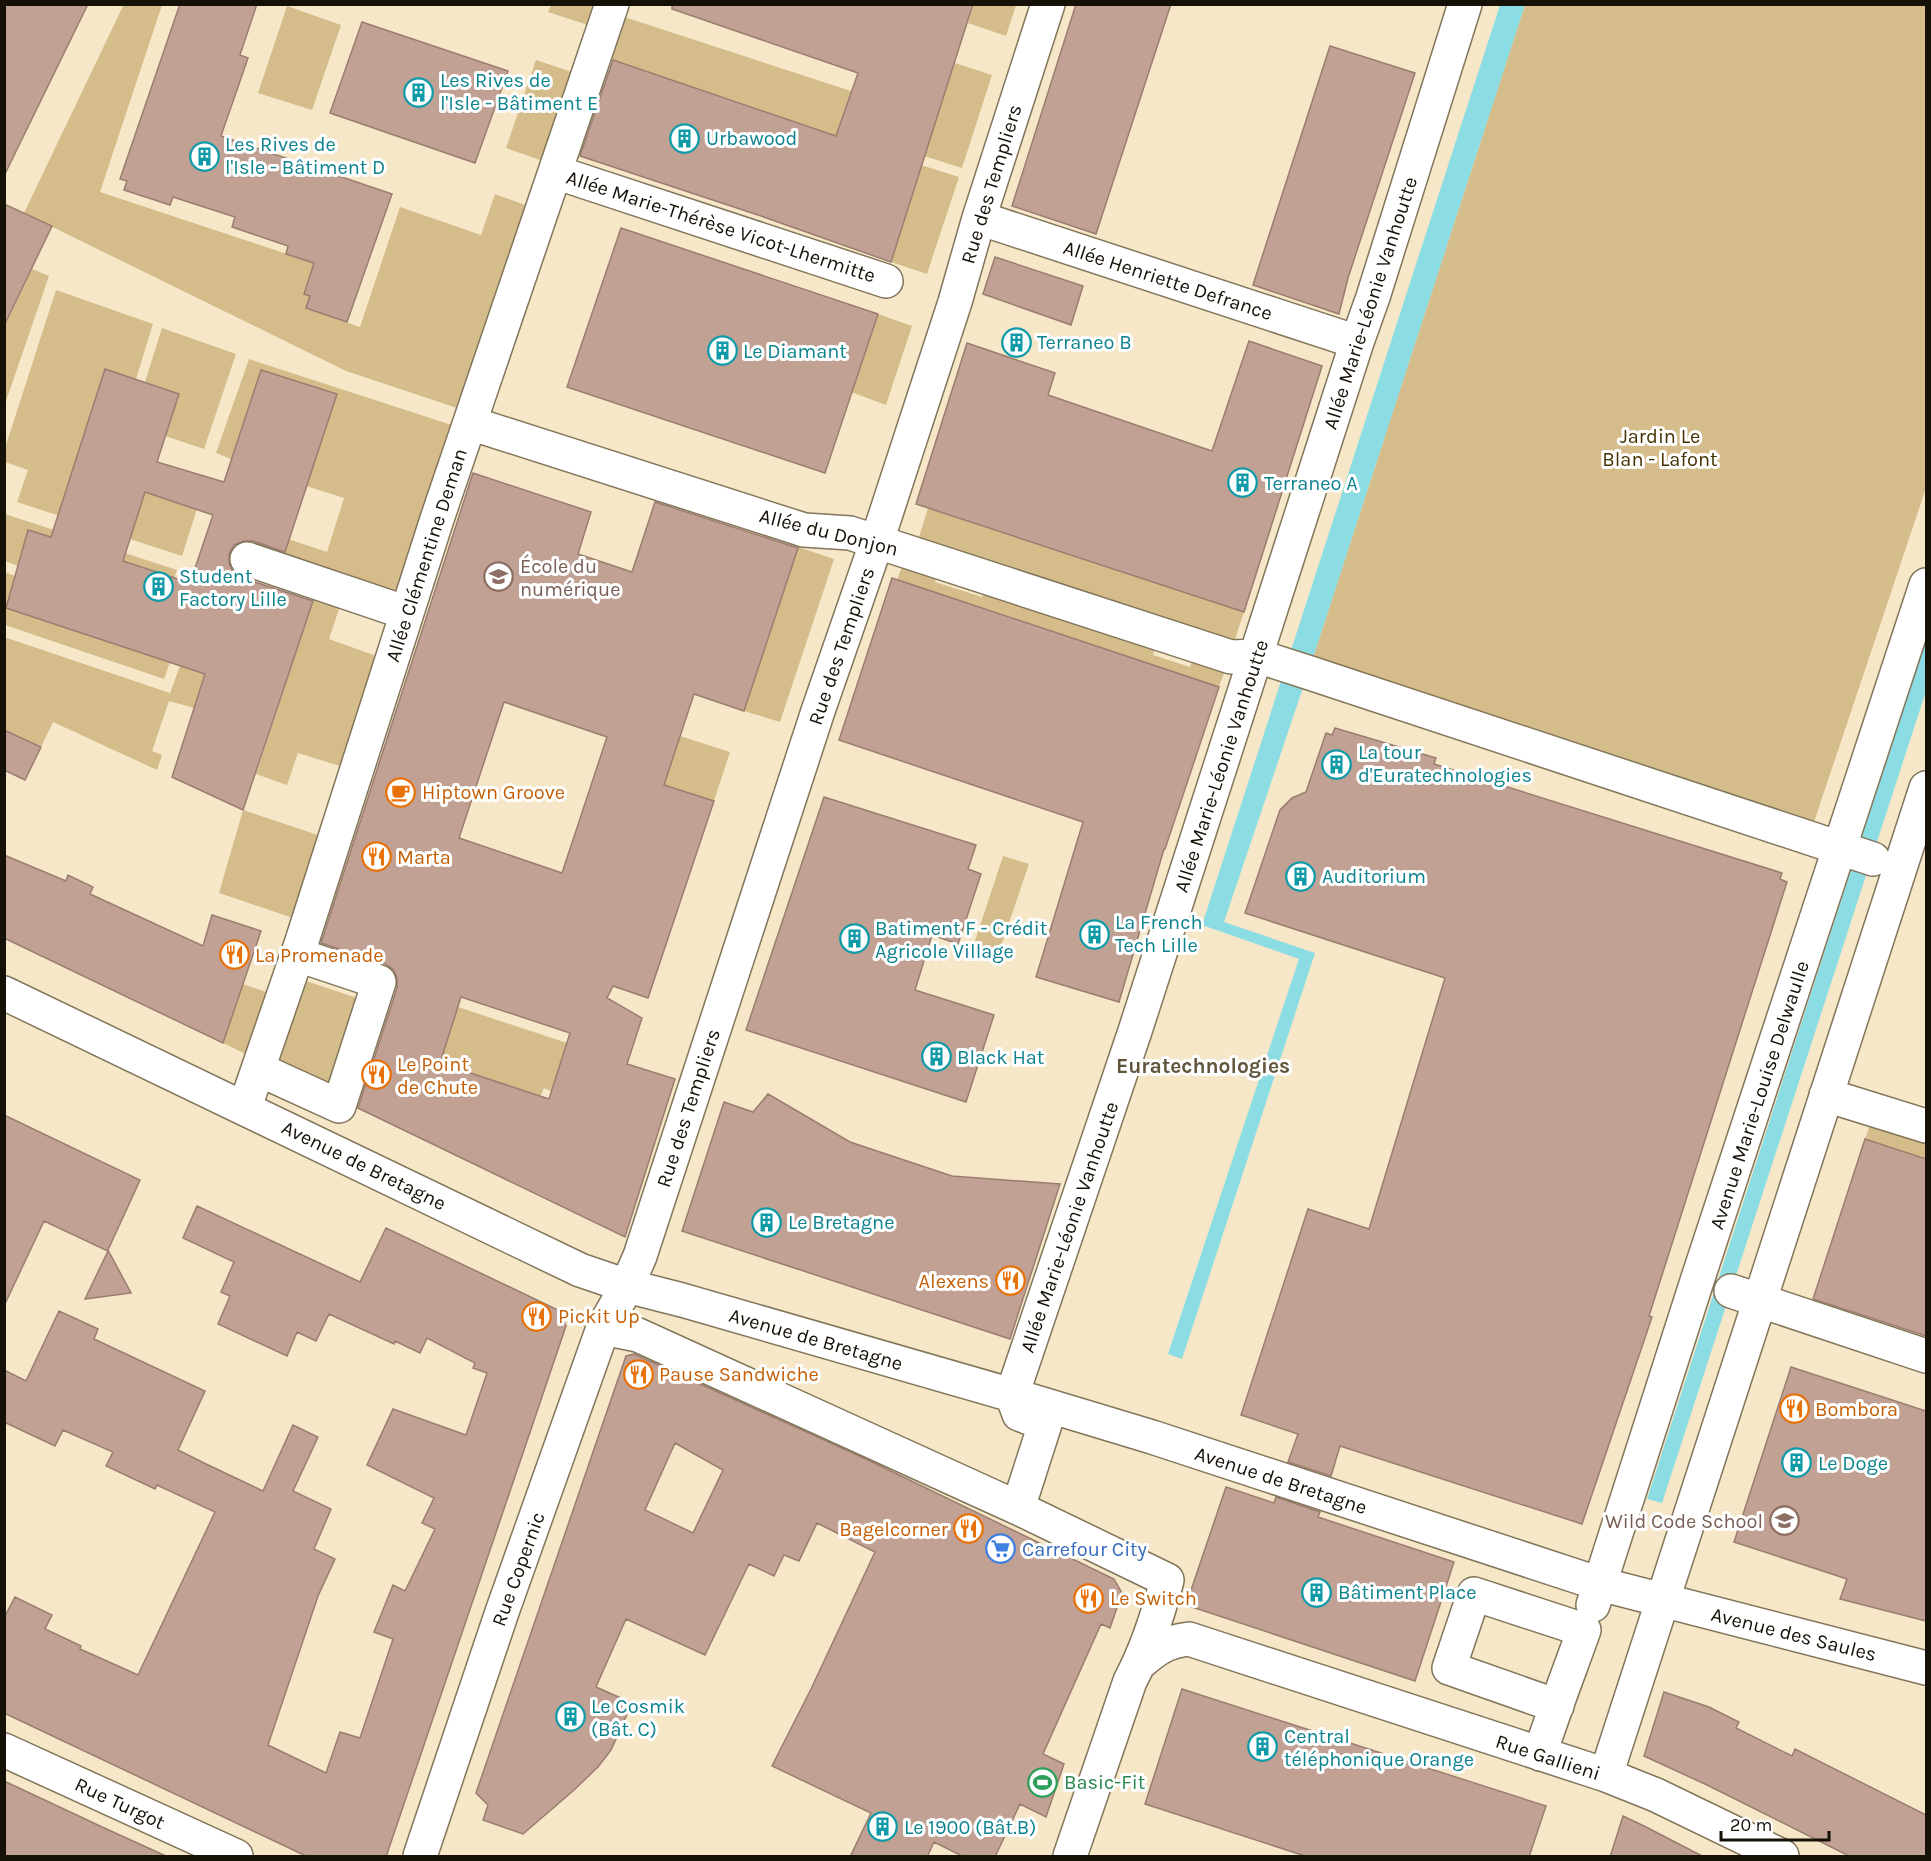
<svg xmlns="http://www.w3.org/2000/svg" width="1931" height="1861" viewBox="0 0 1931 1861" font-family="Karla,sans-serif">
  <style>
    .green { fill: #d5bd8b }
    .water { fill: #8bdde3 }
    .building { fill: #c1a194; stroke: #9b7d70; stroke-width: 1.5; fill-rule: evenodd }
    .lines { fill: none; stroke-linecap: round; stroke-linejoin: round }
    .street-casing { stroke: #82755a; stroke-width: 36 }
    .street { stroke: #fff; stroke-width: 33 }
    .labels { text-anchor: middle; stroke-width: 6; stroke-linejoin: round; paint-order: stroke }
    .culture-label { font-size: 20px; fill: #0d838f; stroke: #fff; text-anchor: start }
    .street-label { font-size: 20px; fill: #161107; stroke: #fff }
    .park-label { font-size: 20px; fill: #453202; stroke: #fff }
    .education-label { font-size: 20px; fill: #785e54; stroke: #fff; text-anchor: start }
    .food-label { font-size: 20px; fill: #c56008; stroke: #fff; text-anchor: start }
    .shop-label { font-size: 20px; fill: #366cbe; stroke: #fff; text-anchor: start }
    .leisure-label { font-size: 20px; fill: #27864d; stroke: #fff; text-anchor: start }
    .neighbourhood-label { font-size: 21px; font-weight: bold; fill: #61553b; stroke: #fff }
  </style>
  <rect width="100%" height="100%" fill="#f5e7c8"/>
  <path class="green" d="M 124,4 L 162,5 L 100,192 L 314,263 L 304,293 L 310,296 L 306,308 L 360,327 L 400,207 L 481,235 L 495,194 L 531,207 L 463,410 L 346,371 L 24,213 Z
    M 551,5 L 598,5 L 591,26 L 548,12 Z
    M 973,5 L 1016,5 L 1006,36 L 968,23 Z
    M 1525,5 L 1926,5 L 1926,488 L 1813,825 L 1312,661 Z
    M 287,6 L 341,25 L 312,110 L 258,93 Z
    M 615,14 L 851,91 L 823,174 L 793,121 L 608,58 Z
    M 536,60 L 572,72 L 543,161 L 506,148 Z
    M 955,63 L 992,75 L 962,168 L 924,156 Z
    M 921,165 L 959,177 L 927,274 L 891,262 Z
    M 32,269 L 49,276 L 5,404 L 5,326 Z
    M 56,290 L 153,324 L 136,379 L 105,369 L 61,506 L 133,530 L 145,492 L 197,509 L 182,556 L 17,502 L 28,470 L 5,462 L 5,448 Z
    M 878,314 L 912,326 L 886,405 L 851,392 Z
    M 162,328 L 236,354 L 204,449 L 165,436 L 179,394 L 145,382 Z
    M 249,359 L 458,427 L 402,594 L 252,545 L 258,529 L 327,552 L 344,498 L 306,486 L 336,394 L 261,370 L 231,459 L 216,453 Z
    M 928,508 L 1244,612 L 1231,651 L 916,547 Z
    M 5,514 L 177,570 L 174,578 L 29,530 L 18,566 L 5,561 Z
    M 798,547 L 834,559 L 780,722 L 744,711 Z
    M 904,561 L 937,573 L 935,582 L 982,597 L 985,590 L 1155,646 L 1153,655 L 1190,667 L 1193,659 L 1225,670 L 1219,687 L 897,580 Z
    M 5,572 L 15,576 L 6,608 L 170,662 L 164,679 L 5,625 Z
    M 316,591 L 342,600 L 329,639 L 379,657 L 343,767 L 298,753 L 287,785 L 256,774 Z
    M 4,637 L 170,693 L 185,652 L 210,659 L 194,708 L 169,701 L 152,751 L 162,755 L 157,770 L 53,722 L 41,747 L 5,730 Z
    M 680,736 L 730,752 L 714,801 L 664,785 Z
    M 243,810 L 324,837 L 296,919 L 219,893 Z
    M 1003,856 L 1029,864 L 998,955 L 973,947 Z
    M 306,981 L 363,1000 L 332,1094 L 276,1069 Z
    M 243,984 L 272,994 L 250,1056 L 223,1043 Z
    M 458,1007 L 567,1043 L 551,1091 L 544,1088 L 540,1097 L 440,1063 Z
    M 1871,1122 L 1926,1140 L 1926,1159 L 1865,1139 Z"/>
  <path class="water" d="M 1500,5 L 1525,5 L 1312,661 L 1224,922 L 1315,953 L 1182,1359 L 1168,1354 L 1299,959 L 1202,925 Z
    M 1926,639 L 1926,691 L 1662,1503 L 1647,1499 Z"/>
  <path class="building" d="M 4,4 L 88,4 L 4,176 Z
    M 180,4 L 257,4 L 240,55 L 248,58 L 221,136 L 392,194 L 347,322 L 306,308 L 310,296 L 304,294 L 314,263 L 286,254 L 288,246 L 232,227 L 235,217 L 173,197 L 170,205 L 124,190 L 127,181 L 120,179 Z
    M 672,4 L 973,4 L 891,262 L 761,216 L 580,156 L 613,60 L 836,136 L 858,73 L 672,9 Z
    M 1076,4 L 1171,4 L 1096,234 L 1012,206 Z
    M 362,22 L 508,71 L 475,163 L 330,113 Z
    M 1330,46 L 1415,73 L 1348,278 L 1339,314 L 1253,285 Z
    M 4,204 L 52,226 L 4,326 Z
    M 621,228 L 878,314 L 825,473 L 567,387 Z
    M 995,257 L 1083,286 L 1071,325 L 983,294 Z
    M 1249,341 L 1322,366 L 1244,612 L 916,504 L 967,343 L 1055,373 L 1048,395 L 1212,451 Z
    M 105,369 L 179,394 L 157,462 L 224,482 L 261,370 L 337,394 L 285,552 L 253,541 L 244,541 L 234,545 L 229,554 L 229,563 L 233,572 L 240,577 L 313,601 L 243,810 L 172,777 L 205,674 L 6,608 L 28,530 L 51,537 ZM 145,492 L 213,515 L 190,583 L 123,561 Z
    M 473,473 L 591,512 L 578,554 L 632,572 L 655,502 L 798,548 L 744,711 L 694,694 L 664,785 L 714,801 L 648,998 L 613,986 L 607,998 L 642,1018 L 627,1064 L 675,1079 L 625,1237 L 358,1108 L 397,988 L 397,978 L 393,969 L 385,964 L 321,943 ZM 504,702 L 607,737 L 562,873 L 459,838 ZM 461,997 L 570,1033 L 549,1099 L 440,1063 Z
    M 892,578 L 1219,687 L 1165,849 L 1164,849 L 1119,1002 L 1036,977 L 1083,822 L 839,740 Z
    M 1335,728 L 1436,758 L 1434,764 L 1782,873 L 1780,879 L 1787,882 L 1649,1316 L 1652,1317 L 1582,1524 L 1340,1446 L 1331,1476 L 1288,1462 L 1298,1434 L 1241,1415 L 1308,1209 L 1369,1229 L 1445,978 L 1245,913 L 1280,810 L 1292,798 L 1306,792 L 1326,733 L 1332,735 Z
    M 4,730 L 41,747 L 25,780 L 4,770 Z
    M 824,797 L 976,845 L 968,869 L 981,874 L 958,944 L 932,935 L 915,990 L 994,1015 L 966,1102 L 746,1030 Z
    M 4,855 L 66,881 L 68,875 L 93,887 L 90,894 L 203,946 L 212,915 L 261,931 L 223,1043 L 4,938 Z
    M 768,1094 L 850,1142 L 952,1176 L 1060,1184 L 1010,1339 L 682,1231 L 724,1102 L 753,1112 Z
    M 4,1115 L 140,1180 L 108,1250 L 131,1293 L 85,1299 L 108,1251 L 44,1221 L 4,1306 Z
    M 1865,1139 L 1926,1159 L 1926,1336 L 1813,1299 Z
    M 197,1206 L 360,1282 L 386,1228 L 560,1311 L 566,1326 L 386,1857 L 308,1857 L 4,1713 L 4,1618 L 15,1597 L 52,1615 L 45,1629 L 81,1646 L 80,1649 L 138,1675 L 215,1512 L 157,1485 L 155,1489 L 106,1466 L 113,1452 L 63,1430 L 55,1446 L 4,1422 L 4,1370 L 26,1381 L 59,1311 L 98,1329 L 94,1339 L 205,1391 L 178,1450 L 206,1464 L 263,1491 L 293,1425 L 318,1437 L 293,1491 L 331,1509 L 314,1549 L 335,1559 L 318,1596 L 268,1745 L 326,1773 L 340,1732 L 360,1738 L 393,1639 L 374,1632 L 393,1585 L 405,1591 L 435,1529 L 422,1523 L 434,1498 L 367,1465 L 393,1409 L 466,1435 L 487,1373 L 473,1368 L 475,1363 L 427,1338 L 420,1353 L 395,1341 L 394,1344 L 329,1314 L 316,1341 L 297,1332 L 287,1356 L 218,1324 L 230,1296 L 221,1292 L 234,1262 L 183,1238 Z
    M 634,1354 L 866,1459 L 1114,1579 L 1122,1593 L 1110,1628 L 1101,1624 L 1043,1754 L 1064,1764 L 1046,1817 L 1020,1804 L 995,1857 L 964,1857 L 934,1842 L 927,1857 L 850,1857 L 871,1813 L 772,1766 L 811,1689 L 875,1552 L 817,1523 L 799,1561 L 784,1555 L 774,1576 L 749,1564 L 705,1655 L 626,1619 L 596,1687 L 632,1703 L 611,1750 L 598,1767 L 573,1791 L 523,1834 L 483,1820 L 488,1805 L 476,1793 L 626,1356 ZM 675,1443 L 723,1470 L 693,1533 L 645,1510 Z
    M 1791,1367 L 1926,1411 L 1926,1621 L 1840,1599 L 1847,1579 L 1734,1542 Z
    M 1226,1487 L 1274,1503 L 1276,1497 L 1320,1512 L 1318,1517 L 1454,1562 L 1415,1681 L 1186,1605 Z
    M 1182,1689 L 1546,1806 L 1529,1857 L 1308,1857 L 1145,1804 Z
    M 1664,1692 L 1709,1707 L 1739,1722 L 1736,1728 L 1792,1756 L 1795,1749 L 1926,1815 L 1926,1857 L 1851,1857 L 1707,1785 L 1644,1756 Z
    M 4,1781 L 100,1826 L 168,1857 L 4,1857 Z
    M 1623,1816 L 1644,1826 L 1704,1857 L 1610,1857 Z"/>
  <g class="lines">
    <defs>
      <path id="street" d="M 555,172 L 886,281
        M 979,218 L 1357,342
        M 470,423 L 804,530 L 850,533 L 1231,657 L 1257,656 L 1307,672 L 1873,859
        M 247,559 L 407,613
        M 4,993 L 580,1270 L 627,1286 L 682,1300 L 1036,1402 L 1152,1437 L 1600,1584 L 1926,1668
        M 258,1069 L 339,1106 L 379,982 L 298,955
        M 1826,1095 L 1926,1126
        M 245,1107 L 301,944 L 437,519 L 612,4
        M 1731,1291 L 1926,1356
        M 603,1328 L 638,1335 L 1018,1508 L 1167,1580 C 1158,1615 1147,1649 1130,1681 L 1070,1856
        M 1018,1508 L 1045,1424 L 1019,1414 L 1012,1395 L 1135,1031 L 1357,342 L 1373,297 L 1465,4
        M 1593,1605 L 1697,1281 L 1926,585
        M 1140,1663 C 1157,1648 1166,1642 1189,1639 L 1606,1775 L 1656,1795 L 1782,1856
        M 4,1750 L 236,1856
        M 1540,1754 C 1553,1713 1569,1672 1584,1630 L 1474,1594 L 1449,1668 L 1557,1706
        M 1606,1775 L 1926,788
        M 420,1856 L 502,1612 L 603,1328 L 627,1286 L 640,1256 L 818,711 L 877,541 L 955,302 L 979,218 L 1048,4"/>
    </defs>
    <use href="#street" class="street-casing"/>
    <use href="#street" class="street"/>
  </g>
  <defs>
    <symbol id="building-ring" viewBox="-11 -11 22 22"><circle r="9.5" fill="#fff" stroke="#0f9aa8" stroke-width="1.5"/><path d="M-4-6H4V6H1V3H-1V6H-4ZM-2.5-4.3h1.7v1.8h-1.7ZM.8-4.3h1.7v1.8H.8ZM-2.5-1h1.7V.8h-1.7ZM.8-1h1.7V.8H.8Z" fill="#0f9aa8"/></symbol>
    <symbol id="university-ring" viewBox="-11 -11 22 22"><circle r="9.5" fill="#fff" stroke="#8d6e63" stroke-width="1.5"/><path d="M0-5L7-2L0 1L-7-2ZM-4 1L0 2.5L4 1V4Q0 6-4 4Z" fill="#8d6e63"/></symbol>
    <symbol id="cafe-ring" viewBox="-11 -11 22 22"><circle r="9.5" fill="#fff" stroke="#e8710a" stroke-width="1.5"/><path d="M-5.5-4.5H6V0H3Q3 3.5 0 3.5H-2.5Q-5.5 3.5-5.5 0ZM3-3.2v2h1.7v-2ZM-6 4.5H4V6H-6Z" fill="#e8710a"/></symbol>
    <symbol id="restaurant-ring" viewBox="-11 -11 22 22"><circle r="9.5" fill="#fff" stroke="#e8710a" stroke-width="1.5"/><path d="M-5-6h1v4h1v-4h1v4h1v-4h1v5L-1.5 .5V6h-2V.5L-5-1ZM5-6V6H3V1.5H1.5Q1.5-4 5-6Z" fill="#e8710a"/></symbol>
    <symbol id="supermarket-ring" viewBox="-11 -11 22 22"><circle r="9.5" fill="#fff" stroke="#3f7fe0" stroke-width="1.5"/><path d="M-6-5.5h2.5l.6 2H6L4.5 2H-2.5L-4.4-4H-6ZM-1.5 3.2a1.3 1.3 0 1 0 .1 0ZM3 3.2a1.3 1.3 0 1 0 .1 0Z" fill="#3f7fe0"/></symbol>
    <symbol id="stadium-ring" viewBox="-11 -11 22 22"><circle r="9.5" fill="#fff" stroke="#2e9e5b" stroke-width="1.5"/><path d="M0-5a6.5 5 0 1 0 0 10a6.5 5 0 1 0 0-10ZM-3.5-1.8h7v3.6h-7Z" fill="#2e9e5b"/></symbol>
  </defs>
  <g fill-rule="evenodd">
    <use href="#building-ring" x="402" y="76" width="33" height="33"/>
    <use href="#building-ring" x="668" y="122" width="33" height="33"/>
    <use href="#building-ring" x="188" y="140" width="33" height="33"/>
    <use href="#building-ring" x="1000" y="326" width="33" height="33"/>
    <use href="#building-ring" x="706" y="334" width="33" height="33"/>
    <use href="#building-ring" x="1226" y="466" width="33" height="33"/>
    <use href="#university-ring" x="482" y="560" width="33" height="33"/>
    <use href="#building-ring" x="142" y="570" width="33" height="33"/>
    <use href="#building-ring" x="1320" y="748" width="33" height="33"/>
    <use href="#cafe-ring" x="384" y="776" width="33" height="33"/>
    <use href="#restaurant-ring" x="360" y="840" width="33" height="33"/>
    <use href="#building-ring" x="1284" y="860" width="33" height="33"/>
    <use href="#building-ring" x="1078" y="918" width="33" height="33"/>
    <use href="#building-ring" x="838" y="922" width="33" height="33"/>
    <use href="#restaurant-ring" x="218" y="938" width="33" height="33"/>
    <use href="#building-ring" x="920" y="1040" width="33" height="33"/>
    <use href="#restaurant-ring" x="360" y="1058" width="33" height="33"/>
    <use href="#building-ring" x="750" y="1206" width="33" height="33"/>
    <use href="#restaurant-ring" x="994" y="1264" width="33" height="33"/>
    <use href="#restaurant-ring" x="520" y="1300" width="33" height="33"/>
    <use href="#restaurant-ring" x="622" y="1358" width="33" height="33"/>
    <use href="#restaurant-ring" x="1778" y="1392" width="33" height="33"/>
    <use href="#building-ring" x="1780" y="1446" width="33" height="33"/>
    <use href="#university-ring" x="1768" y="1504" width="33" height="33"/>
    <use href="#restaurant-ring" x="952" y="1512" width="33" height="33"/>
    <use href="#supermarket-ring" x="984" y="1532" width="33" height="33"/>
    <use href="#building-ring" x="1300" y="1576" width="33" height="33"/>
    <use href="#restaurant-ring" x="1072" y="1582" width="33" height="33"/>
    <use href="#building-ring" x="554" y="1700" width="33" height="33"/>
    <use href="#building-ring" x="1246" y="1730" width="33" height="33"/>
    <use href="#stadium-ring" x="1026" y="1766" width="33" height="33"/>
    <use href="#building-ring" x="866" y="1810" width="33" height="33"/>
  </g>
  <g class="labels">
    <g class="culture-label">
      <text x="440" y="87">Les Rives de<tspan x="440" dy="23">l'Isle - Bâtiment E</tspan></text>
      <text x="706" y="145">Urbawood</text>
      <text x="225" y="151">Les Rives de<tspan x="225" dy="23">l'Isle - Bâtiment D</tspan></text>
      <text x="1037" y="349">Terraneo B</text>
      <text x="743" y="358">Le Diamant</text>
      <text x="1264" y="490">Terraneo A</text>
      <text x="179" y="583">Student<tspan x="179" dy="23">Factory Lille</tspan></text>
      <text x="1358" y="759">La tour<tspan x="1358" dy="23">d'Euratechnologies</tspan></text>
      <text x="1322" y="883">Auditorium</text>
      <text x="1115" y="929">La French<tspan x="1115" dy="23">Tech Lille</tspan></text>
      <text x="875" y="935">Batiment F - Crédit<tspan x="875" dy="23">Agricole Village</tspan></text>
      <text x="957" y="1064">Black Hat</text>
      <text x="788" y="1229">Le Bretagne</text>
      <text x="1818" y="1470">Le Doge</text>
      <text x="1338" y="1599">Bâtiment Place</text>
      <text x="591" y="1713">Le Cosmik<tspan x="591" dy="23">(Bât. C)</tspan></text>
      <text x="1284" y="1743">Central<tspan x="1284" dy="23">téléphonique Orange</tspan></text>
      <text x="904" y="1834">Le 1900 (Bât.B)</text>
    </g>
    <g class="street-label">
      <text transform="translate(991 184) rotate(-73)" y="7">Rue des Templiers</text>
      <text transform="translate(721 226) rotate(18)" y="7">Allée Marie-Thérèse Vicot-Lhermitte</text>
      <text transform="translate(1168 280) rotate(18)" y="7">Allée Henriette Defrance</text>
      <text transform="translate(1370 303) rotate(-72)" y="7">Allée Marie-Léonie Vanhoutte</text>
      <text transform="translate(829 532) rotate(14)" y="7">Allée du Donjon</text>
      <text transform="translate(426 555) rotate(-72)" y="7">Allée Clémentine Deman</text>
      <text transform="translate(841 646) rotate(-71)" y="7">Rue des Templiers</text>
      <text transform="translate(1221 766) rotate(-72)" y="7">Allée Marie-Léonie Vanhoutte</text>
      <text transform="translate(1759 1095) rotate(-72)" y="7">Avenue Marie-Louise Delwaulle</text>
      <text transform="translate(688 1108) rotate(-72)" y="7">Rue des Templiers</text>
      <text transform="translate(364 1165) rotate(26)" y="7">Avenue de Bretagne</text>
      <text transform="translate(1069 1227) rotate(-71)" y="7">Allée Marie-Léonie Vanhoutte</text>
      <text transform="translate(816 1339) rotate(16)" y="7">Avenue de Bretagne</text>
      <text transform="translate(1281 1480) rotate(18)" y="7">Avenue de Bretagne</text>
      <text transform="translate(518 1569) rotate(-70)" y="7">Rue Copernic</text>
      <text transform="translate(1794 1634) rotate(14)" y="7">Avenue des Saules</text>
      <text transform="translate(1548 1757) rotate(18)" y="7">Rue Gallieni</text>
      <text transform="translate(120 1803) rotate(25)" y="7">Rue Turgot</text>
    </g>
    <g class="park-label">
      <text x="1660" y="443">Jardin Le<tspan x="1660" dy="23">Blan - Lafont</tspan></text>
    </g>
    <g class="education-label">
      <text x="520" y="573">École du<tspan x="520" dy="23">numérique</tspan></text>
      <text x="1763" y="1528" text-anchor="end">Wild Code School</text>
    </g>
    <g class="food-label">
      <text x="422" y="799">Hiptown Groove</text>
      <text x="397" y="864">Marta</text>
      <text x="255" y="962">La Promenade</text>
      <text x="397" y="1071">Le Point<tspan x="397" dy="23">de Chute</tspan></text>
      <text x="989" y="1288" text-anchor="end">Alexens</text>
      <text x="558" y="1323">Pickit Up</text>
      <text x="659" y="1381">Pause Sandwiche</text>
      <text x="1815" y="1416">Bombora</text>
      <text x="948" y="1536" text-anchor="end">Bagelcorner</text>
      <text x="1110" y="1605">Le Switch</text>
    </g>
    <g class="shop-label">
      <text x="1022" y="1556">Carrefour City</text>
    </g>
    <g class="leisure-label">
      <text x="1064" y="1789">Basic-Fit</text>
    </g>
    <g class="neighbourhood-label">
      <text x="1203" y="1073">Euratechnologies</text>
    </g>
  </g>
  <rect width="1931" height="1861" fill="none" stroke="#161107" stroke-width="12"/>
  <path d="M1721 1831v9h108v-9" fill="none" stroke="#161107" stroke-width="3"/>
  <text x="1730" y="1831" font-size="18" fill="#161107" stroke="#ffffff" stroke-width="4.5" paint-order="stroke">20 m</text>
</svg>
